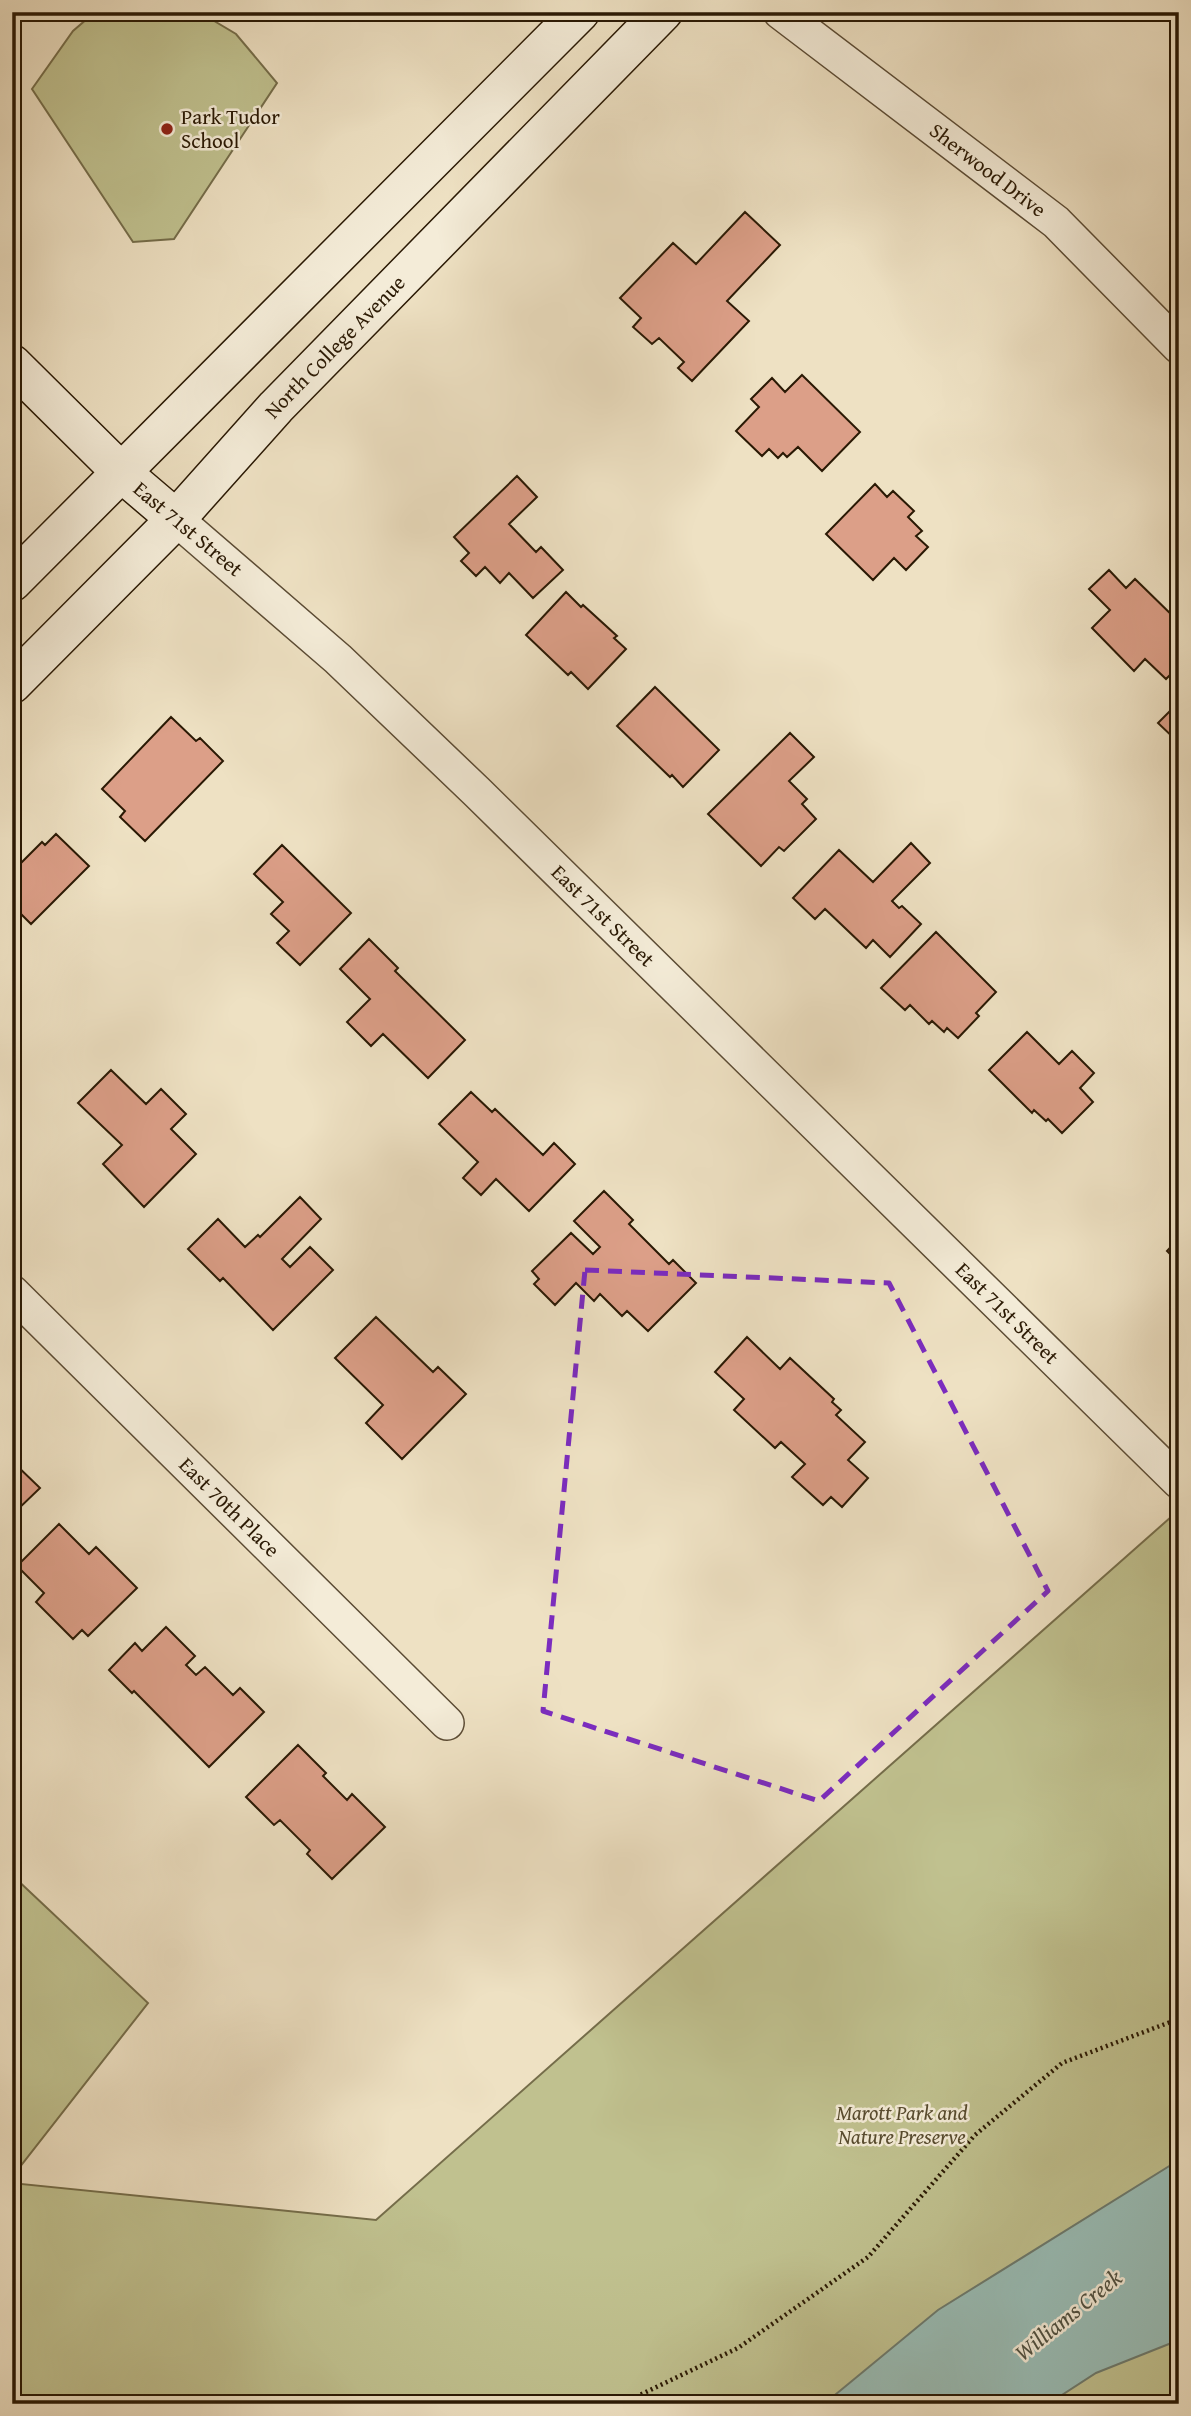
<svg xmlns="http://www.w3.org/2000/svg" width="1191" height="2416" viewBox="0 0 1191 2416" font-family="'Gentium Book Plus',serif">
  <style>
    .green { fill: #c0c18f; stroke: #756d4a; stroke-width: 2 }
    .water { fill: #99bdb6; stroke: #6d7b6f; stroke-width: 2 }
    .building { fill: #dc9f88; stroke: #2a1904; stroke-width: 2 }
    .lines { fill: none; stroke-linecap: round; stroke-linejoin: round }
    .street-casing { stroke: #5b4b34; stroke-width: 36 }
    .secondary-casing { stroke: #2a1904; stroke-width: 41 }
    .path { stroke: #2a1904; stroke-width: 4.5; stroke-dasharray: 2 3.5; stroke-linecap: butt }
    .street { stroke: #f4ecd8; stroke-width: 33 }
    .secondary { stroke: #f4ecd8; stroke-width: 38 }
    .marked { fill: none; stroke: #7b2cbf; stroke-width: 5; stroke-dasharray: 14 9; stroke-linejoin: round }
    .poi-dot { fill: #8f2418; stroke: #f4ecd8; stroke-width: 2.5 }
    .labels { text-anchor: middle; stroke-width: 5; stroke-linejoin: round; paint-order: stroke }
    .poi-label { font-size: 21px; fill: #2a1904; stroke: #f4ecd8; text-anchor: start }
    .street-label { font-size: 21px; fill: #2a1904; stroke: #f4ecd8 }
    .park-label { font-size: 21px; font-style: italic; fill: #574b2e; stroke: #f4ecd8 }
    .water-label { font-size: 23px; font-style: italic; fill: #515242; stroke: #f4ecd8 }
  </style>
  <rect width="100%" height="100%" fill="#eee1c3"/>
  <filter id="stains"><feTurbulence type="fractalNoise" baseFrequency=".00286" numOctaves="4"/><feColorMatrix values="0 0 0 0 .2 0 0 0 0 .09 0 0 0 0 .02 0 0 0 .5 -.17"/></filter>
  <radialGradient id="worn" r=".72"><stop offset=".6" stop-color="#630" stop-opacity="0"/><stop offset="1" stop-color="#630" stop-opacity=".3"/></radialGradient>
  <path class="green" d="M 95,12 L 199,12 L 236,34 L 277,83 L 174,239 L 133,242 L 32,89 L 73,31 Z
    M 1171,1517 L 1179,1522 L 1179,2404 L 12,2404 L 12,2183 L 376,2220 Z
    M 12,1875 L 148,2003 L 12,2177 Z"/>
  <path class="water" d="M 1179,2160 L 1179,2340 L 1096,2373 L 1048,2404 L 824,2404 L 938,2310 Z"/>
  <path class="building" d="M 745,212 L 780,245 L 727,301 L 749,321 L 692,381 L 678,368 L 684,362 L 659,338 L 652,344 L 633,327 L 641,318 L 620,298 L 673,243 L 696,264 Z
    M 802,375 L 860,432 L 822,471 L 798,447 L 787,457 L 783,453 L 778,458 L 769,449 L 762,456 L 736,431 L 759,407 L 751,399 L 772,378 L 785,392 Z
    M 517,476 L 537,497 L 509,524 L 536,552 L 541,547 L 563,570 L 533,598 L 509,573 L 500,583 L 485,567 L 476,576 L 461,561 L 469,553 L 454,537 Z
    M 875,484 L 887,497 L 893,491 L 914,511 L 908,517 L 922,531 L 916,536 L 928,547 L 906,570 L 894,558 L 873,580 L 826,534 Z
    M 1109,570 L 1126,588 L 1135,579 L 1179,622 L 1179,625 L 1174,630 L 1179,635 L 1179,666 L 1166,679 L 1145,659 L 1134,671 L 1092,628 L 1110,610 L 1089,589 Z
    M 566,592 L 581,607 L 583,605 L 617,636 L 614,638 L 626,649 L 588,689 L 571,672 L 568,675 L 526,635 Z
    M 655,687 L 719,750 L 683,787 L 672,775 L 670,777 L 617,726 Z
    M 1179,702 L 1179,743 L 1158,723 Z
    M 171,717 L 196,741 L 200,738 L 223,761 L 145,841 L 120,817 L 125,811 L 102,789 Z
    M 790,733 L 814,757 L 789,781 L 807,799 L 802,804 L 816,819 L 784,851 L 779,847 L 761,866 L 708,814 Z
    M 56,834 L 89,866 L 31,924 L 12,905 L 12,872 L 42,842 L 45,845 Z
    M 911,843 L 930,863 L 892,901 L 899,908 L 902,906 L 921,924 L 890,957 L 873,940 L 866,948 L 825,909 L 815,919 L 793,898 L 839,850 L 873,882 Z
    M 282,845 L 351,913 L 300,965 L 277,943 L 289,931 L 271,914 L 283,902 L 254,874 Z
    M 936,932 L 996,992 L 976,1013 L 979,1016 L 958,1038 L 947,1028 L 944,1032 L 932,1021 L 929,1024 L 910,1005 L 905,1010 L 881,988 Z
    M 369,939 L 398,968 L 395,971 L 465,1040 L 428,1078 L 383,1034 L 371,1046 L 347,1022 L 370,999 L 340,969 Z
    M 1027,1032 L 1059,1064 L 1072,1051 L 1094,1073 L 1080,1088 L 1093,1102 L 1062,1133 L 1048,1119 L 1046,1121 L 1034,1110 L 1032,1113 L 989,1070 Z
    M 111,1070 L 146,1104 L 161,1089 L 186,1114 L 171,1129 L 196,1154 L 144,1207 L 103,1164 L 122,1145 L 78,1103 Z
    M 471,1092 L 492,1112 L 495,1109 L 543,1155 L 554,1143 L 575,1164 L 529,1211 L 496,1179 L 481,1195 L 463,1178 L 478,1162 L 439,1124 Z
    M 604,1191 L 633,1220 L 629,1224 L 669,1264 L 673,1260 L 696,1283 L 648,1331 L 627,1311 L 622,1316 L 600,1294 L 594,1301 L 576,1283 L 555,1305 L 534,1284 L 539,1279 L 532,1271 L 571,1233 L 593,1254 L 600,1247 L 574,1221 Z
    M 300,1197 L 321,1219 L 282,1259 L 290,1267 L 310,1247 L 333,1270 L 273,1330 L 223,1278 L 220,1281 L 188,1249 L 218,1219 L 245,1247 L 258,1235 L 260,1237 Z
    M 1179,1238 L 1179,1263 L 1167,1251 Z
    M 376,1317 L 433,1372 L 438,1367 L 466,1394 L 402,1459 L 366,1423 L 383,1405 L 335,1358 Z
    M 747,1337 L 780,1369 L 790,1358 L 834,1399 L 832,1402 L 841,1410 L 836,1415 L 865,1442 L 848,1460 L 868,1478 L 842,1507 L 831,1497 L 823,1505 L 792,1477 L 805,1464 L 781,1442 L 775,1448 L 734,1410 L 744,1399 L 715,1372 Z
    M 12,1461 L 40,1488 L 12,1515 Z
    M 59,1524 L 89,1554 L 96,1547 L 137,1588 L 88,1636 L 82,1630 L 73,1639 L 36,1602 L 44,1593 L 17,1566 Z
    M 166,1627 L 195,1656 L 186,1665 L 196,1675 L 205,1667 L 233,1695 L 240,1688 L 264,1712 L 209,1767 L 134,1691 L 132,1693 L 109,1670 L 135,1643 L 142,1651 Z
    M 298,1745 L 326,1773 L 323,1776 L 347,1800 L 352,1794 L 385,1827 L 332,1879 L 307,1854 L 310,1850 L 280,1820 L 274,1825 L 246,1797 Z"/>
  <g class="lines">
    <defs>
      <g id="street">
        <path id="s1" d="M 780,12 L 1056,222 L 1179,347"/>
        <path id="s2" d="M 176,519 L 338,659 L 477,792 L 1179,1482"/>
        <path id="s3" d="M 12,1292 L 447,1723"/>
      </g>
      <g id="secondary">
        <path d="M 12,364 L 122,473 L 176,519"/>
        <path d="M 12,582 L 580,12"/>
        <path id="s4" d="M 12,684 L 176,519 L 276,407 L 663,12"/>
      </g>
    </defs>
    <use href="#street" class="street-casing"/>
    <use href="#secondary" class="secondary-casing"/>
    <path class="path" d="M 621,2404 L 738,2348 L 868,2257 L 975,2135 L 1062,2063 L 1173,2021 L 1179,2016"/>
    <use href="#street" class="street"/>
    <use href="#secondary" class="secondary"/>
  </g>
  <path class="marked" d="M 585,1270 L 889,1283 L 1048,1591 L 819,1801 L 543,1711 Z"/>
  <circle class="poi-dot" cx="167" cy="129" r="7"/>
  <g class="labels">
    <g class="poi-label">
      <text x="181" y="124">Park Tudor<tspan x="181" dy="24">School</tspan></text>
    </g>
    <g class="street-label">
      <text dy="7" stroke="none"><textPath href="#s1" startOffset="261">Sherwood Drive</textPath></text>
      <text dy="7" stroke="none"><textPath href="#s4" startOffset="467">North College Avenue</textPath></text>
      <text transform="translate(188 529) rotate(40)" y="7">East 71st Street</text>
      <text dy="7" stroke="none"><textPath href="#s2" startOffset="583">East 71st Street</textPath></text>
      <text dy="7" stroke="none"><textPath href="#s2" startOffset="1150">East 71st Street</textPath></text>
      <text dy="7" stroke="none"><textPath href="#s3" startOffset="306">East 70th Place</textPath></text>
    </g>
    <g class="park-label">
      <text x="902" y="2120">Marott Park and<tspan x="902" dy="24">Nature Preserve</tspan></text>
    </g>
    <g class="water-label">
      <text transform="translate(1068 2315) rotate(-39)" y="8">Williams Creek</text>
    </g>
  </g>
  <rect width="1191" height="2416" fill="none" stroke="#eee1c3" stroke-width="42"/>
  <rect x="14" y="14" width="1163" height="2388" fill="none" stroke="#2a1904" stroke-width="3.5"/>
  <rect x="21" y="21" width="1149" height="2374" fill="none" stroke="#2a1904" stroke-width="2"/>
  <rect width="100%" height="100%" filter="url(#stains)"/>
  <rect width="100%" height="100%" fill="url(#worn)"/>
</svg>
